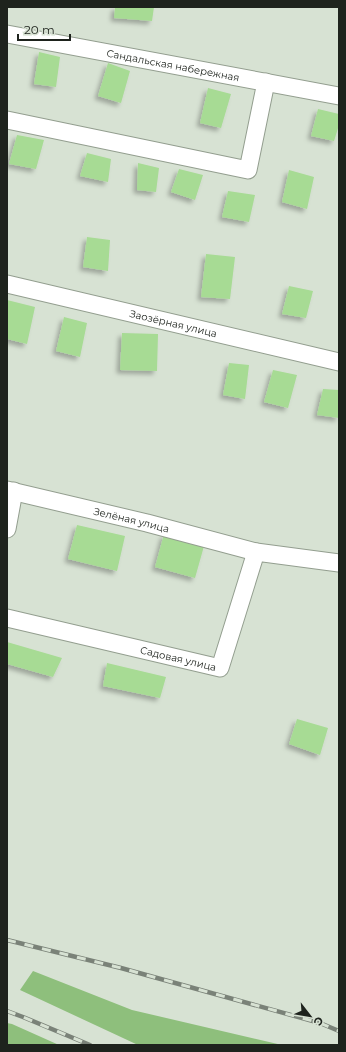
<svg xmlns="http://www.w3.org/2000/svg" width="346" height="1052" viewBox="0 0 346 1052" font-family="Montserrat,sans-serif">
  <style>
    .green { fill: #8ebf7c }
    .building { fill: #a7db94; filter: url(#shadow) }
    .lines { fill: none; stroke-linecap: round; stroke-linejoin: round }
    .minor-casing { stroke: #939e8f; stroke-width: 19 }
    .minor { stroke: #fff; stroke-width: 17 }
    .rail-casing { stroke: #7a8278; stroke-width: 4.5 }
    .rail { stroke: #d7e2d3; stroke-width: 3; stroke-dasharray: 9; stroke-linecap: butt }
    .labels { text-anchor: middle; stroke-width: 4; stroke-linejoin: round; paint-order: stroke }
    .street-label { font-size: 10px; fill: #1e231d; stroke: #d7e2d3 }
  </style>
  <defs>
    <filter id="shadow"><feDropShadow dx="-3.5" dy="3.5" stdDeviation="2" flood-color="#0004"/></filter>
  </defs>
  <rect width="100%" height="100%" fill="#d7e2d3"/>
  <path class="green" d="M 33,971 L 132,1010 L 282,1045 L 138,1045 L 20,990 Z
    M 7,1023 L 12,1024 L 59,1045 L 7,1045 Z"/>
  <path class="building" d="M 115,7 L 154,7 L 152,21 L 114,18 Z
    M 39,52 L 60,57 L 56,87 L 34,84 Z
    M 108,63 L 130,71 L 121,103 L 98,96 Z
    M 208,88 L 231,94 L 221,128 L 200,123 Z
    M 318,109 L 339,114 L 339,125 L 334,141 L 311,136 Z
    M 17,135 L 44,140 L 36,169 L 9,164 Z
    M 87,153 L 111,159 L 108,182 L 80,176 Z
    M 138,163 L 159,168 L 156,192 L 137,190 Z
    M 179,169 L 203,175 L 195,200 L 171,192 Z
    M 289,170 L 314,177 L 307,209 L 282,202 Z
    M 228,191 L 255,195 L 249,222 L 222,217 Z
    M 87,237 L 110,240 L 108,271 L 83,267 Z
    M 206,254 L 235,257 L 230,299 L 201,297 Z
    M 289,286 L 313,291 L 306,318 L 282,314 Z
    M 7,300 L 35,307 L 27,344 L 7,339 Z
    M 64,317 L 87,323 L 80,357 L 56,351 Z
    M 122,333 L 158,334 L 157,371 L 120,370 Z
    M 229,363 L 249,365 L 245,399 L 223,395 Z
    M 273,370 L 297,375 L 288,408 L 264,402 Z
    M 323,389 L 339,390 L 339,418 L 317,415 Z
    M 77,525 L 125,536 L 117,571 L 68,559 Z
    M 164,534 L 204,546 L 195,578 L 155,567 Z
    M 7,642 L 62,658 L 53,677 L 7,664 Z
    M 107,663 L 166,677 L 160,698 L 103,686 Z
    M 297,719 L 328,728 L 320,755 L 289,744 Z"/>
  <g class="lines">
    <defs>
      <g id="minor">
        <path id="s1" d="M 7,34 L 339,96"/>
        <path d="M 7,120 L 248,170 L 266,82"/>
        <path id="s2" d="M 7,284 L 339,362"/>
        <path id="s3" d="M 7,490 L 147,523 L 256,552"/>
        <path d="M 7,529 L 14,491"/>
        <path id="s4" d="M 7,618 L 220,668 L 256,552 L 339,563"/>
      </g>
    </defs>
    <use href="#minor" class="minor-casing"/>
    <use href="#minor" class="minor"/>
    <defs>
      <path id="rail" d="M 7,940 L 121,968 L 320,1023 L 339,1031
        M 7,1011 L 23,1017 L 90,1045"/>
    </defs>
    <use href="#rail" class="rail-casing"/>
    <use href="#rail" class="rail"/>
  </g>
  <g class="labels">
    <g class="street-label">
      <text dy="4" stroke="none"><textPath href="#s1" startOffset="169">Сандальская набережная</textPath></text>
      <text dy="4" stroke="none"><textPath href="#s2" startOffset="171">Заозёрная улица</textPath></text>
      <text dy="4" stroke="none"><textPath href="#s3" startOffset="128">Зелёная улица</textPath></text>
      <text dy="4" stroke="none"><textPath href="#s4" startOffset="176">Садовая улица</textPath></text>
    </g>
  </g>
  <rect width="346" height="1052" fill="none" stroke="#1e231d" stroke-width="16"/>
  <g transform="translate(310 1016) rotate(121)" stroke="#d7e2d3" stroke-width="3" paint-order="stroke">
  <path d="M0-3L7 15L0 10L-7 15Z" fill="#1e231d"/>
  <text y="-6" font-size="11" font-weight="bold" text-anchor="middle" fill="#1e231d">С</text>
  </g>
  <path d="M18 34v6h52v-6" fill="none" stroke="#1e231d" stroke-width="2"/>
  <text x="24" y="34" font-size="12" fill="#1e231d" stroke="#d7e2d3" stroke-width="3" paint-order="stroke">20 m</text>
</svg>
